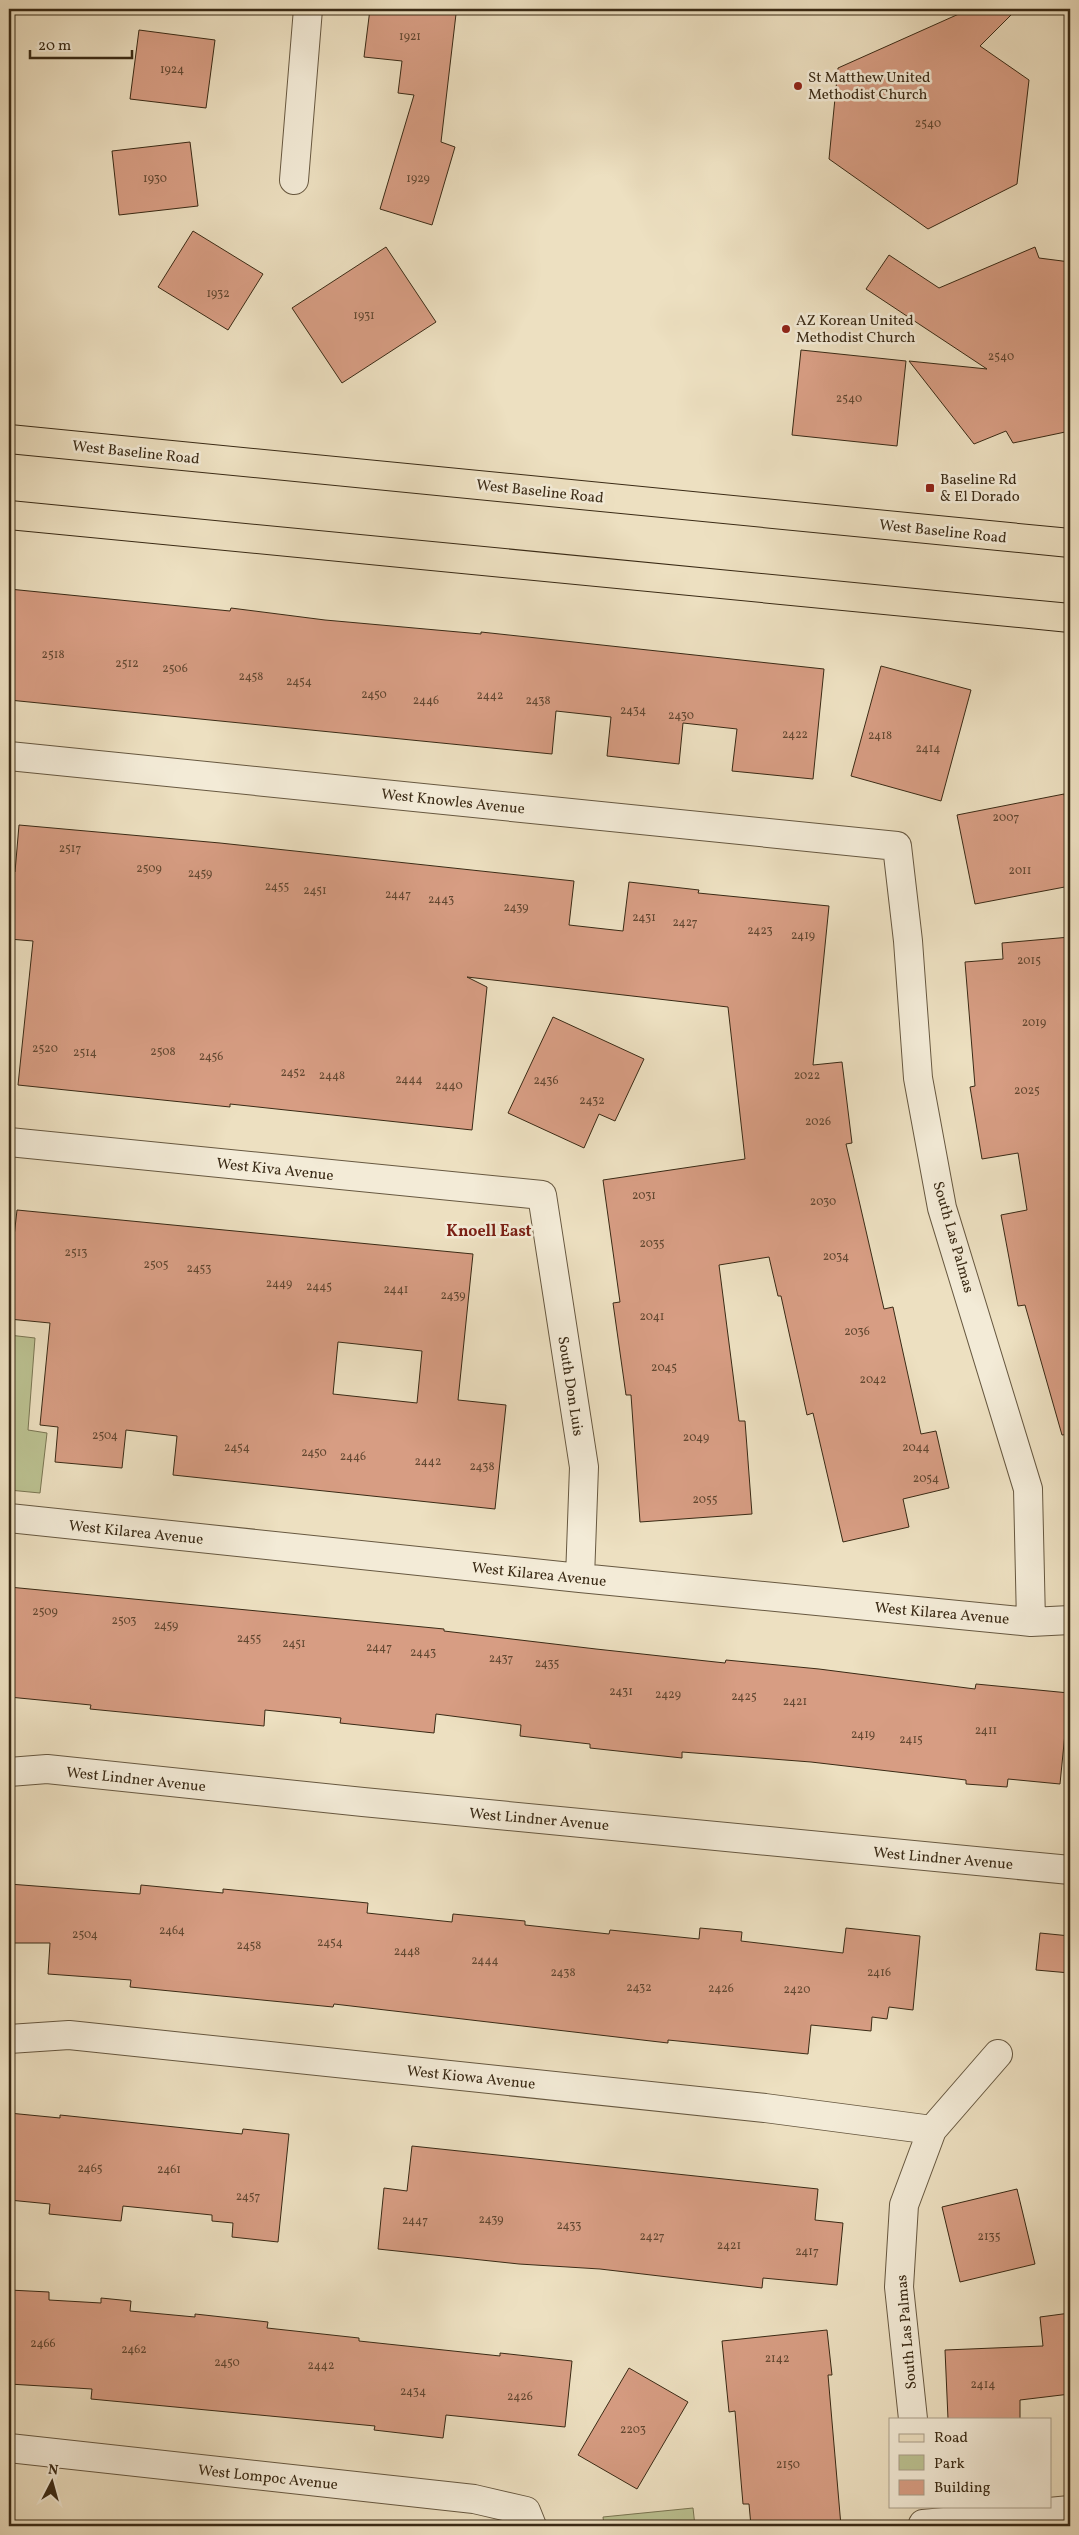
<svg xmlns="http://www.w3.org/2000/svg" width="1079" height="2535" viewBox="0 0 1079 2535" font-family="Vollkorn,serif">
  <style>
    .green { fill: #bbc191; stroke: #7a7653 }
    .building { fill: #d79d83; stroke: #3a2a15; fill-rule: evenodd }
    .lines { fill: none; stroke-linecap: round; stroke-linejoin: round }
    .minor-casing { stroke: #675840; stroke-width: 30 }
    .major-casing { stroke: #3a2a15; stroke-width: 30 }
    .minor { stroke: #f3ebd7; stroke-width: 28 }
    .major { stroke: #ede0c1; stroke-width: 28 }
    .poi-dot { fill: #8f2418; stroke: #f3ebd7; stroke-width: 2 }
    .labels { text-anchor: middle; stroke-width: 5; stroke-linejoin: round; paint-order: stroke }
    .number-label { font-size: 12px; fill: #614730 }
    .poi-label { font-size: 15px; fill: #3a2a15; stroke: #f3ebd7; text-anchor: start }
    .street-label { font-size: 15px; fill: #3a2a15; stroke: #f3ebd7 }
    .neighbourhood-label { font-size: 16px; font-weight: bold; fill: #7a1f14; stroke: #f3ebd7 }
  </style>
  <rect width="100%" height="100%" fill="#ede0c1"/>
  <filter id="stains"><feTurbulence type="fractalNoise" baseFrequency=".004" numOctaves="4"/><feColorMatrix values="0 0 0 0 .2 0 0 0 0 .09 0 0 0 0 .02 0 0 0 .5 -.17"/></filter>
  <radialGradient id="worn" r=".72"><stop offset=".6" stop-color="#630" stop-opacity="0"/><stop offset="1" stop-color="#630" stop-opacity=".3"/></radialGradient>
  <path class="green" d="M 9,1335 L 35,1338 L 28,1430 L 47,1433 L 40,1493 L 9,1490 Z
    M 693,2508 L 695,2526 L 604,2526 L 603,2517 Z"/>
  <path class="building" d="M 370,9 L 407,9 L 456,14 L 441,142 L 455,147 L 432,225 L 380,209 L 414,95 L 398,93 L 402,61 L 364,57 Z
    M 970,9 L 1017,9 L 980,46 L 1029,80 L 1017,184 L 928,229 L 829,159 L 838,68 Z
    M 139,30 L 215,40 L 206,108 L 130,99 Z
    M 190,142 L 198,206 L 119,215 L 112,151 Z
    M 193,231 L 263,274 L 228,330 L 158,287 Z
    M 386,247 L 436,322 L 342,383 L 292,308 Z
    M 1035,247 L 1039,258 L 1070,262 L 1070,431 L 1013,443 L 1006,431 L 974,444 L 909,361 L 987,369 L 866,289 L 889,255 L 939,288 Z
    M 801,350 L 906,361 L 897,446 L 792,435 Z
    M 9,589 L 230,611 L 231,608 L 325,620 L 481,634 L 481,632 L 824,669 L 813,779 L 732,771 L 737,729 L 683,723 L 679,764 L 607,756 L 611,717 L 556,711 L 552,754 L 9,700 Z
    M 881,666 L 971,690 L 941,801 L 851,776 Z
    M 1064,794 L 1070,826 L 1070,886 L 975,904 L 957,815 Z
    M 19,825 L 220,843 L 574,881 L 569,925 L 623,931 L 629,882 L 699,890 L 698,893 L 829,906 L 813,1065 L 842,1062 L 852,1143 L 846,1144 L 884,1309 L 893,1307 L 921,1434 L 936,1431 L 949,1488 L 903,1499 L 909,1527 L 843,1542 L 813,1413 L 807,1415 L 781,1296 L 778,1296 L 769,1257 L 719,1265 L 739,1421 L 745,1421 L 752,1514 L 640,1522 L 631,1395 L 626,1395 L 613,1303 L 620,1302 L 603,1180 L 745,1159 L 728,1007 L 467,977 L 487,987 L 472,1130 L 230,1104 L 230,1107 L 18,1085 L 33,941 L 9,939 L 9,872 L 15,872 Z
    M 1070,937 L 1070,1434 L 1062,1435 L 1025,1305 L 1018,1306 L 1001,1215 L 1027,1210 L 1018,1153 L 982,1159 L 970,1087 L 975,1086 L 965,962 L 1003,959 L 1002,943 Z
    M 553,1017 L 644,1059 L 615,1121 L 599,1114 L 584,1148 L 508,1113 Z
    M 17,1210 L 473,1254 L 458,1400 L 506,1405 L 495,1509 L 173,1475 L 177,1436 L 126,1430 L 122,1468 L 55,1462 L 58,1427 L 40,1425 L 50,1323 L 9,1319 L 9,1254 L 12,1255 ZM 338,1342 L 422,1351 L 417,1403 L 333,1394 Z
    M 9,1587 L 444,1629 L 444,1631 L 596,1649 L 725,1663 L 726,1660 L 819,1669 L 975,1689 L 976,1684 L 1069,1693 L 1060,1784 L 1008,1779 L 1007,1787 L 966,1784 L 966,1780 L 811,1762 L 682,1752 L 682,1758 L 590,1748 L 590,1744 L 520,1736 L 521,1725 L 436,1714 L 434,1733 L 340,1723 L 341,1718 L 265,1710 L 264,1726 L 90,1709 L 91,1705 L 9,1697 Z
    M 9,1884 L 140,1894 L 141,1885 L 223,1893 L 223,1889 L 368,1903 L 367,1913 L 452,1922 L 453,1914 L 525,1921 L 525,1925 L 609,1934 L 610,1930 L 699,1939 L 700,1928 L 742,1932 L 741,1941 L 843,1953 L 846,1928 L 920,1936 L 913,2010 L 889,2007 L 887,2019 L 872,2017 L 871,2031 L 811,2025 L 808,2054 L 668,2040 L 668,2043 L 334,2004 L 333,2007 L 130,1987 L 131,1980 L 48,1974 L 50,1943 L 9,1943 Z
    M 1040,1933 L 1070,1936 L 1070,1973 L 1036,1970 Z
    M 9,2113 L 60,2118 L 60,2115 L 242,2134 L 243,2129 L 289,2134 L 278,2242 L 232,2237 L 233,2223 L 212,2221 L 212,2215 L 123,2206 L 121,2221 L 49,2214 L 50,2204 L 9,2200 Z
    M 412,2146 L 818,2189 L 815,2220 L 843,2223 L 837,2285 L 763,2278 L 762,2288 L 600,2269 L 519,2264 L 378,2249 L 384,2188 L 407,2191 Z
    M 1017,2189 L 1035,2264 L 960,2282 L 942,2207 Z
    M 9,2290 L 49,2292 L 49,2300 L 101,2303 L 101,2298 L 131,2301 L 130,2311 L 195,2317 L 195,2314 L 268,2322 L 267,2328 L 359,2338 L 359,2341 L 500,2356 L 500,2353 L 572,2361 L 565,2427 L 446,2415 L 443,2438 L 374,2430 L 375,2426 L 91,2399 L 92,2389 L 9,2384 Z
    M 1070,2313 L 1070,2394 L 1020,2400 L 1020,2419 L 948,2419 L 945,2350 L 1043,2346 L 1040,2317 Z
    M 827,2330 L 832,2375 L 828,2375 L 841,2526 L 751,2526 L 749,2504 L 743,2504 L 735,2411 L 729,2412 L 722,2341 Z
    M 629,2368 L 688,2402 L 637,2489 L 578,2455 Z"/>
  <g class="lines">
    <defs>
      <path id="minor" d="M 294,180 L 308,9
        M 9,756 L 897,846 L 908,941 L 918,1078 L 942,1208 L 1028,1489 L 1031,1622
        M 9,1142 L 542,1195 L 584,1467 L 580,1578
        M 9,1518 L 580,1578 L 1031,1622 L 1070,1620
        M 9,1772 L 47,1769 L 363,1802 L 1070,1870
        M 9,2039 L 69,2035 L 765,2108 L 932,2130
        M 913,2419 L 899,2287 L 904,2205 L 932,2130 L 998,2054
        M 9,2448 L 474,2499 L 526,2511 L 532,2526
        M 923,2524 L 1070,2510"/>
      <path id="major" d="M 9,439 L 1070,543
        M 9,515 L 1070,618"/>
    </defs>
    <use href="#minor" class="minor-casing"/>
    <use href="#major" class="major-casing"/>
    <use href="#minor" class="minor"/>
    <use href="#major" class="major"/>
  </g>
  <g class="poi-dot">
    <circle cx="798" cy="86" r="5"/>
    <circle cx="786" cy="329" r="5"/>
    <rect x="925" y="483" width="10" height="10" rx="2.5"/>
  </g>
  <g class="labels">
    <g class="number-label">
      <text x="410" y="40">1921</text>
      <text x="172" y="73">1924</text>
      <text x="928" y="127">2540</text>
      <text x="155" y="182">1930</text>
      <text x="418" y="182">1929</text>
      <text x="218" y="297">1932</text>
      <text x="364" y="319">1931</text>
      <text x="1001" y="360">2540</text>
      <text x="849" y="402">2540</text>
      <text x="53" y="658">2518</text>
      <text x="127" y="667">2512</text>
      <text x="175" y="672">2506</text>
      <text x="251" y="680">2458</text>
      <text x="299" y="685">2454</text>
      <text x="374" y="698">2450</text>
      <text x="490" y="699">2442</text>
      <text x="426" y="704">2446</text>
      <text x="538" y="704">2438</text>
      <text x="633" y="714">2434</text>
      <text x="681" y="719">2430</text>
      <text x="795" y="738">2422</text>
      <text x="880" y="739">2418</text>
      <text x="928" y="752">2414</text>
      <text x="1006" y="821">2007</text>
      <text x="70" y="852">2517</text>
      <text x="149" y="872">2509</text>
      <text x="1020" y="874">2011</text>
      <text x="200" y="877">2459</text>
      <text x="277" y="890">2455</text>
      <text x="315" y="894">2451</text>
      <text x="398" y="898">2447</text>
      <text x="441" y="903">2443</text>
      <text x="516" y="911">2439</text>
      <text x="644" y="921">2431</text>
      <text x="685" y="926">2427</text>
      <text x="760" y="934">2423</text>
      <text x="803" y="939">2419</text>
      <text x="1029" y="964">2015</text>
      <text x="1034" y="1026">2019</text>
      <text x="45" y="1052">2520</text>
      <text x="163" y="1055">2508</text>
      <text x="85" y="1056">2514</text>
      <text x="211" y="1060">2456</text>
      <text x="293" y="1076">2452</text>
      <text x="332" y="1079">2448</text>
      <text x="807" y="1079">2022</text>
      <text x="409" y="1083">2444</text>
      <text x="546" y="1084">2436</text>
      <text x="449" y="1089">2440</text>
      <text x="1027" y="1094">2025</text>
      <text x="592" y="1104">2432</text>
      <text x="818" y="1125">2026</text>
      <text x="644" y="1199">2031</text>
      <text x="823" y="1205">2030</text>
      <text x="652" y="1247">2035</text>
      <text x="76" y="1256">2513</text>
      <text x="836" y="1260">2034</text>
      <text x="156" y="1268">2505</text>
      <text x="199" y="1272">2453</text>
      <text x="279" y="1287">2449</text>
      <text x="319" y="1290">2445</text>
      <text x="396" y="1293">2441</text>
      <text x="453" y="1299">2439</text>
      <text x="652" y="1320">2041</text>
      <text x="857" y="1335">2036</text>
      <text x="664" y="1371">2045</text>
      <text x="873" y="1383">2042</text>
      <text x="105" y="1439">2504</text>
      <text x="696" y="1441">2049</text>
      <text x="237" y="1451">2454</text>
      <text x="916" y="1451">2044</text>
      <text x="314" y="1456">2450</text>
      <text x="353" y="1460">2446</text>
      <text x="428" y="1465">2442</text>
      <text x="482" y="1470">2438</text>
      <text x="926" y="1482">2054</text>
      <text x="705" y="1503">2055</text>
      <text x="45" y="1615">2509</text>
      <text x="124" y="1624">2503</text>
      <text x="166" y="1629">2459</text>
      <text x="249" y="1642">2455</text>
      <text x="294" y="1647">2451</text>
      <text x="379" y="1651">2447</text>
      <text x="423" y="1656">2443</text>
      <text x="501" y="1662">2437</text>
      <text x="547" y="1667">2435</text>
      <text x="621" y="1695">2431</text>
      <text x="668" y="1698">2429</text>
      <text x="744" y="1700">2425</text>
      <text x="795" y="1705">2421</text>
      <text x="986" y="1734">2411</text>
      <text x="863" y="1738">2419</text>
      <text x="911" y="1743">2415</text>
      <text x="172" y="1934">2464</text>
      <text x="85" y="1938">2504</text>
      <text x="330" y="1946">2454</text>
      <text x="249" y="1949">2458</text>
      <text x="407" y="1955">2448</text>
      <text x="485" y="1964">2444</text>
      <text x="563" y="1976">2438</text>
      <text x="879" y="1976">2416</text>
      <text x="639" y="1991">2432</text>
      <text x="721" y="1992">2426</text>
      <text x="797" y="1993">2420</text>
      <text x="90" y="2172">2465</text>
      <text x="169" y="2173">2461</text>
      <text x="248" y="2200">2457</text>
      <text x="491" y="2223">2439</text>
      <text x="415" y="2224">2447</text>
      <text x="569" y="2229">2433</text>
      <text x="652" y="2240">2427</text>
      <text x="989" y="2240">2135</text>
      <text x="729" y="2249">2421</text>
      <text x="807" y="2255">2417</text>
      <text x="43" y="2347">2466</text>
      <text x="134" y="2353">2462</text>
      <text x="777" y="2362">2142</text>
      <text x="227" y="2366">2450</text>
      <text x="321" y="2369">2442</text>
      <text x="983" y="2388">2414</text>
      <text x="413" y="2395">2434</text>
      <text x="520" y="2400">2426</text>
      <text x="633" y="2433">2203</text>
      <text x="788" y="2468">2150</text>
    </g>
    <g class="poi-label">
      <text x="808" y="82">St Matthew United<tspan x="808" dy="17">Methodist Church</tspan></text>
      <text x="796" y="325">AZ Korean United<tspan x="796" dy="17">Methodist Church</tspan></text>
      <text x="940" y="484">Baseline Rd<tspan x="940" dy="17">&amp; El Dorado</tspan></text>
    </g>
    <g class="street-label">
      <text transform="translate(136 452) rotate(6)" y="5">West Baseline Road</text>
      <text transform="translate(540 491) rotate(6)" y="5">West Baseline Road</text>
      <text transform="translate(943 531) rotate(6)" y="5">West Baseline Road</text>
      <text transform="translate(453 801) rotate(6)" y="5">West Knowles Avenue</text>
      <text transform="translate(275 1169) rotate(6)" y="5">West Kiva Avenue</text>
      <text transform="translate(954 1237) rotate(74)" y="5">South Las Palmas</text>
      <text transform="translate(571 1386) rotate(81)" y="5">South Don Luis</text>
      <text transform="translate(136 1532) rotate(6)" y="5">West Kilarea Avenue</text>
      <text transform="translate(539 1574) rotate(6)" y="5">West Kilarea Avenue</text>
      <text transform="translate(942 1613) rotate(5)" y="5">West Kilarea Avenue</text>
      <text transform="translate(136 1779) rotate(6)" y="5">West Lindner Avenue</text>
      <text transform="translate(539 1819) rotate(5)" y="5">West Lindner Avenue</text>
      <text transform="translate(943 1858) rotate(5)" y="5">West Lindner Avenue</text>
      <text transform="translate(471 2077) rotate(6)" y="5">West Kiowa Avenue</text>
      <text transform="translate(906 2332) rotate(-95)" y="5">South Las Palmas</text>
      <text transform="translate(268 2477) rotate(6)" y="5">West Lompoc Avenue</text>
    </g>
    <g class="neighbourhood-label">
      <text x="489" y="1236">Knoell East</text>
    </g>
  </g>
  <rect width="1079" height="2535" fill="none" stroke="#ede0c1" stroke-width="30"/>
  <rect x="10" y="10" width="1059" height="2515" fill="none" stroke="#3a2a15" stroke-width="2.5"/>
  <rect x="15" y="15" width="1049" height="2505" fill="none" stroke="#3a2a15"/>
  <rect x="889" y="2418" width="162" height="90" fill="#f3ebd7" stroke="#a99e89"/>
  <rect x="899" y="2434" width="25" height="8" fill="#ede0c1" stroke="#a99e89"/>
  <text x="934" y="2442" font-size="15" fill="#3a2a15">Road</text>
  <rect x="899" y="2455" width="25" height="15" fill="#bbc191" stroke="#a99e89"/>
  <text x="934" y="2468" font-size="15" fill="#3a2a15">Park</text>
  <rect x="899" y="2480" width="25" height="15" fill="#d79d83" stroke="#a99e89"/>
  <text x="934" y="2492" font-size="15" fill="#3a2a15">Building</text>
  <g transform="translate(52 2482) rotate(6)" stroke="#f3ebd7" stroke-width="4" paint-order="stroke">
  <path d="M0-4L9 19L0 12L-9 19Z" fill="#3a2a15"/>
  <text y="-8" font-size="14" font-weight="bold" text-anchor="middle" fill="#3a2a15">N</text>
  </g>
  <path d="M30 50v8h102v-8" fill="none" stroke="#3a2a15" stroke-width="2.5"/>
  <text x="38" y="50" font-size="15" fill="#3a2a15" stroke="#f3ebd7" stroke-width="4" paint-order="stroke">20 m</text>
  <rect width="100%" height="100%" filter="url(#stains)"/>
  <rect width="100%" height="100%" fill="url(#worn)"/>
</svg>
